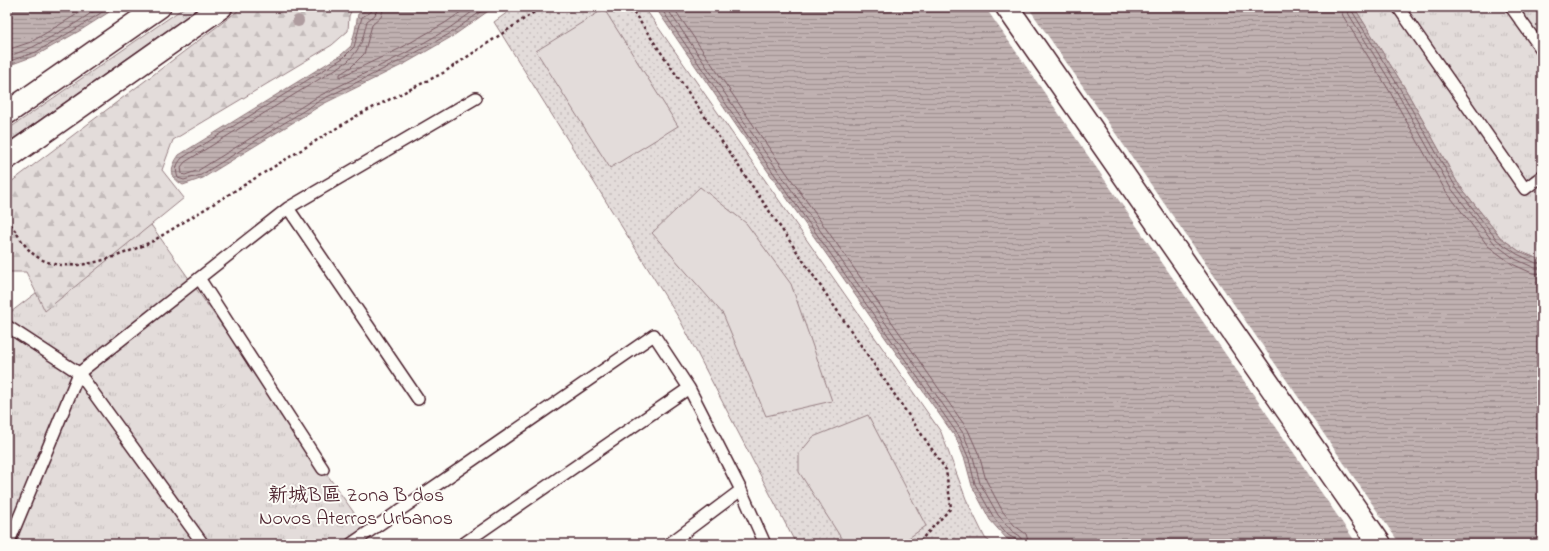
<svg xmlns="http://www.w3.org/2000/svg" width="1549" height="551" viewBox="0 0 1549 551" font-family="'Indie Flower','LXGW WenKai TC',sans-serif">
  <style>
    .grass { fill: url(#grass-tufts); stroke: #967e82 }
    .forest { fill: url(#forest-firs); stroke: #967e82 }
    .park { fill: url(#park-dots); stroke: #967e82 }
    .pitch { fill: #e3dcda; stroke: #967e82 }
    .water { fill: url(#water-rules); stroke: #91777b }
    .pier { fill: #fdfcf7 }
    .lines { fill: none; stroke-linecap: round; stroke-linejoin: round }
    .shore { stroke: #795961; stroke-width: 1 }
    .lane-casing { stroke: #4a1f2b; stroke-width: 14 }
    .secondary-casing { stroke: #4a1f2b; stroke-width: 25 }
    .primary-casing { stroke: #4a1f2b; stroke-width: 25 }
    .path { stroke: #4a1f2b; stroke-width: 2.5; stroke-dasharray: 3 3; stroke-linecap: butt }
    .lane { stroke: #fdfcf7; stroke-width: 11 }
    .secondary { stroke: #fdfcf7; stroke-width: 22 }
    .primary { stroke: #fdfcf7; stroke-width: 22 }
    .tree { fill: #af9c9f }
    .labels { text-anchor: middle; stroke-width: 4; stroke-linejoin: round; paint-order: stroke }
    .quarter-label { font-size: 20px; fill: #4a1f2b; stroke: #fdfcf7 }
  </style>
  <defs>
    <pattern id="grass-tufts" width="24" height="20" patternUnits="userSpaceOnUse"><rect width="24" height="20" fill="#e3dcda"/><path d="M3 7l-1-3M5 7V3M7 7l1-3M15 17l-1-3M17 17v-4M19 17l1-3" fill="none" stroke="#c4bcbb"/></pattern>
    <pattern id="forest-firs" width="22" height="20" patternUnits="userSpaceOnUse"><rect width="22" height="20" fill="#e3dcda"/><path d="M5 1l3.5 6h-7zM16 11l3.5 6h-7z" fill="#c4bcbb"/></pattern>
    <pattern id="park-dots" width="8" height="8" patternUnits="userSpaceOnUse"><rect width="8" height="8" fill="#e3dcda"/><path d="M2 2h.1M6 6h.1" fill="none" stroke="#c4bcbb" stroke-width="1.8" stroke-linecap="round"/></pattern>
    <pattern id="water-rules" width="6" height="5" patternUnits="userSpaceOnUse"><rect width="6" height="5" fill="#c0b1b1"/><path d="M0 2.5h6" fill="none" stroke="#9e8f90"/></pattern>
  </defs>
  <rect width="100%" height="100%" fill="#fdfcf7"/>
  <filter id="ink" filterUnits="userSpaceOnUse"><feTurbulence type="fractalNoise" baseFrequency=".025" numOctaves="2"/><feDisplacementMap in="SourceGraphic" scale="8" xChannelSelector="R" yChannelSelector="G"/><feConvolveMatrix kernelMatrix="1 2 1 2 8 2 1 2 1" color-interpolation-filters="sRGB"/></filter>
  <g filter="url(#ink)">
    <path class="grass" d="M 185,7 L 200,7 L 7,143 L 7,130 Z
      M 1354,7 L 1542,7 L 1542,259 L 1538,259 L 1519,251 L 1500,237 L 1457,182 L 1403,85 Z
      M 142,212 L 376,544 L 7,544 L 7,315 Z"/>
    <path class="forest" d="M 243,7 L 353,7 L 349,16 L 348,31 L 332,45 L 173,140 L 162,170 L 184,198 L 45,311 L 26,272 L 7,272 L 7,185 Z"/>
    <path class="park" d="M 515,7 L 644,7 L 941,432 L 966,499 L 985,538 L 993,544 L 796,544 L 680,320 L 494,22 Z"/>
    <path class="pitch" d="M 604,9 L 678,126 L 610,168 L 536,51 Z
      M 700,187 L 746,223 L 791,284 L 832,401 L 766,416 L 723,314 L 652,233 Z
      M 868,415 L 926,526 L 900,544 L 845,544 L 799,472 L 799,454 L 813,437 Z"/>
    <path class="water" d="M 7,7 L 117,7 L 81,30 L 37,55 L 7,66 Z
      M 372,7 L 494,7 L 453,36 L 406,63 L 323,104 L 203,178 L 183,185 C 169,177 170,168 179,155 L 341,55 L 351,46 L 355,31 L 358,14 Z
      M 655,7 L 1354,7 L 1403,85 L 1457,182 L 1500,237 L 1519,251 L 1538,259 L 1542,259 L 1542,544 L 1017,544 L 1006,538 L 990,520 L 972,486 L 965,460 L 956,438 L 755,153 Z"/>
    <path class="pier" d="M 985,7 L 1028,7 L 1400,544 L 1357,544 Z"/>
    <g class="lines">
      <path class="shore" d="M 373,7 L 371,12 L 362,17 L 354,47 L 343,58 L 182,158 C 176,165 175,169 178,178 L 184,180 L 201,175 L 321,100 L 404,59 L 451,33 L 487,7
        M 378,7 L 375,15 L 367,21 C 362,41 362,47 347,62 L 185,162 L 181,167 L 182,174 L 185,175 L 199,170 L 319,96 L 402,55 L 448,29 L 479,7
        M 384,7 L 381,17 L 372,25 L 364,54 L 351,67 L 340,74 L 340,77 L 399,49 L 445,23 L 468,7
        M 660,7 L 758,151 L 959,436 L 969,459 L 975,484 L 994,518 L 1008,535 L 1017,540 L 1018,544
        M 666,7 L 762,148 L 963,433 L 973,457 L 980,483 L 998,515 L 1012,531 L 1020,536 L 1023,544
        M 673,7 L 767,145 L 968,430 L 979,455 L 986,480 L 1003,512 L 1015,526 L 1026,534 L 1029,544
        M 1340,7 L 1343,16 L 1390,92 L 1445,190 L 1488,246 L 1512,264 L 1532,273 L 1542,274
        M 1346,7 L 1348,13 L 1395,89 L 1450,187 L 1495,244 L 1515,259 L 1535,268 L 1542,268
        M 1352,7 L 1352,11 L 1399,87 L 1454,184 L 1497,240 L 1517,254 L 1536,263 L 1542,263
        M 7,50 L 31,42 L 89,7
        M 7,57 L 33,47 L 76,23 L 100,7
        M 7,62 L 36,52 L 79,27 L 110,7"/>
      <defs>
        <path id="lane" d="M 1398,7 L 1525,189 L 1542,176
          M 1511,7 L 1542,50
          M 288,208 L 418,399
          M 199,278 L 323,469
          M 7,326 L 79,373 L 8,544
          M 203,544 L 79,373 L 288,208 L 476,98
          M 351,544 L 654,335 L 689,388
          M 463,544 L 689,388 L 741,490 L 765,544
          M 669,544 L 741,490"/>
        <path id="secondary" d="M 1007,7 L 1380,544"/>
        <path id="primary" d="M 7,113 L 159,7
          M 7,158 L 221,7"/>
      </defs>
      <use href="#lane" class="lane-casing"/>
      <use href="#secondary" class="secondary-casing"/>
      <use href="#primary" class="primary-casing"/>
      <path class="path" d="M 630,7 L 946,470 L 951,508 L 917,544
        M 7,219 C 15,230 22,243 31,252 C 62,281 120,256 153,241 L 358,115 L 443,73 L 542,7"/>
      <use href="#lane" class="lane"/>
      <use href="#secondary" class="secondary"/>
      <use href="#primary" class="primary"/>
    </g>
    <circle class="tree" cx="298" cy="21" r="6"/>
  </g>
  <g class="labels">
    <g class="quarter-label">
      <text x="356" y="501">新城B區 Zona B dos<tspan x="356" dy="23">Novos Aterros Urbanos</tspan></text>
    </g>
  </g>
  <rect width="1549" height="551" fill="none" stroke="#fdfcf7" stroke-width="24"/>
  <rect x="12" y="12" width="1525" height="527" fill="none" stroke="#4a1f2b" stroke-width="1.5" filter="url(#ink)"/>
</svg>
